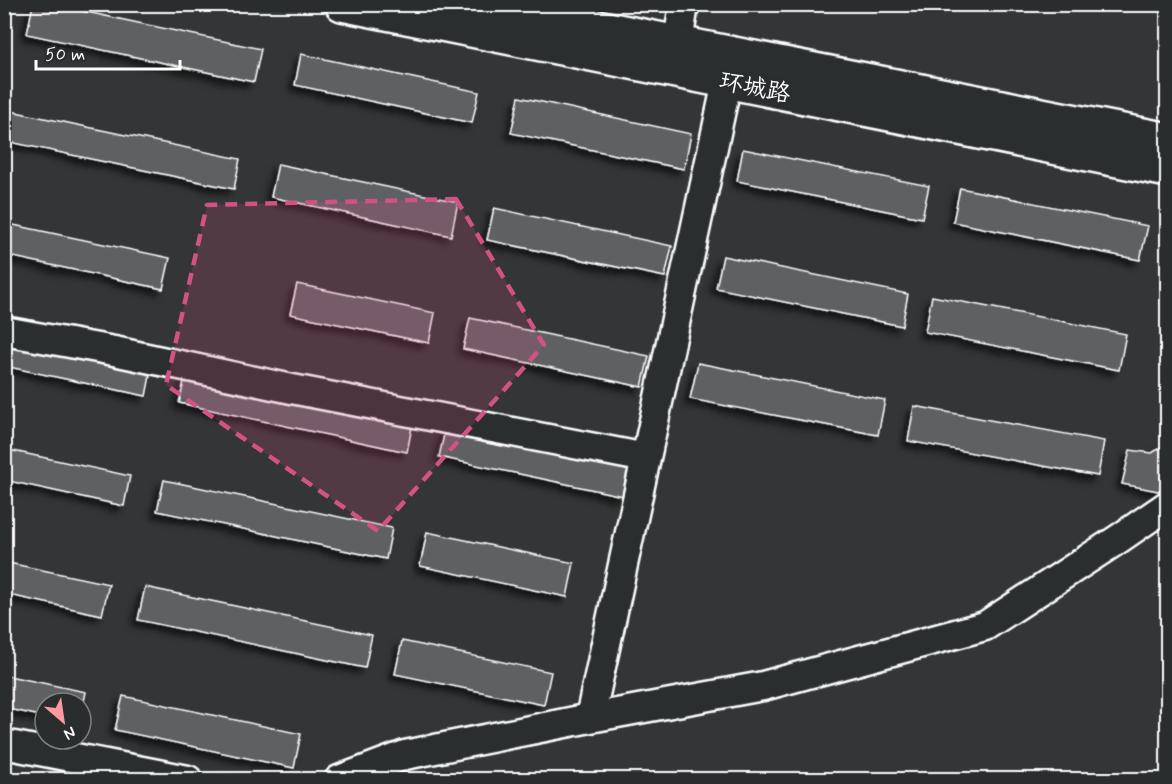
<svg xmlns="http://www.w3.org/2000/svg" width="1172" height="784" viewBox="0 0 1172 784" font-family="Mynerve,'LXGW WenKai TC',sans-serif">
  <style>
    .building { fill: #5f6162; stroke: #fff; stroke-width: 1.5; filter: url(#shadow) }
    .lines { fill: none; stroke-linecap: round; stroke-linejoin: round }
    .minor-casing { stroke: #fff; stroke-width: 33 }
    .major-casing { stroke: #fff; stroke-width: 38 }
    .minor { stroke: #2a2d2e; stroke-width: 28 }
    .major { stroke: #2a2d2e; stroke-width: 33 }
    .marked { fill: #d15284; fill-opacity: 0.2; stroke: #d15284; stroke-width: 4.5; stroke-dasharray: 12 8; stroke-linejoin: round }
    .labels { text-anchor: middle; stroke-width: 6; stroke-linejoin: round; paint-order: stroke }
    .street-label { font-size: 24px; fill: #fff; stroke: #2a2d2e }
  </style>
  <defs>
    <filter id="shadow"><feDropShadow dx="-5.5" dy="5.5" stdDeviation="3" flood-color="#0009"/></filter>
  </defs>
  <rect width="100%" height="100%" fill="#333536"/>
  <filter id="ink" filterUnits="userSpaceOnUse"><feTurbulence type="fractalNoise" baseFrequency=".0167" numOctaves="2"/><feDisplacementMap in="SourceGraphic" scale="12" xChannelSelector="R" yChannelSelector="G"/><feConvolveMatrix kernelMatrix="1 2 1 2 8 2 1 2 1" color-interpolation-filters="sRGB"/></filter>
  <g filter="url(#ink)">
    <path class="building" d="M 33,4 L 49,4 L 261,49 L 254,82 L 27,34 Z
      M 301,54 L 479,92 L 472,123 L 295,85 Z
      M 519,97 L 691,134 L 684,169 L 511,133 Z
      M 11,111 L 240,159 L 234,189 L 5,141 Z
      M 743,149 L 929,186 L 922,218 L 737,181 Z
      M 278,164 L 458,202 L 451,236 L 271,197 Z
      M 960,188 L 1148,226 L 1140,260 L 953,222 Z
      M 494,208 L 672,246 L 665,277 L 487,240 Z
      M 4,223 L 170,258 L 163,289 L 4,255 Z
      M 723,256 L 908,294 L 902,326 L 716,288 Z
      M 297,284 L 435,313 L 429,343 L 290,314 Z
      M 932,296 L 1126,334 L 1119,370 L 925,332 Z
      M 470,318 L 649,356 L 642,387 L 463,349 Z
      M 4,334 L 152,366 L 146,396 L 4,366 Z
      M 698,363 L 885,400 L 878,435 L 690,399 Z
      M 186,373 L 413,422 L 407,452 L 179,403 Z
      M 914,406 L 1104,441 L 1098,476 L 908,441 Z
      M 446,426 L 630,464 L 623,496 L 439,457 Z
      M 1168,443 L 1168,484 L 1158,491 L 1122,484 L 1130,450 L 1152,453 Z
      M 4,449 L 130,476 L 124,506 L 4,480 Z
      M 164,480 L 392,528 L 386,559 L 157,511 Z
      M 427,532 L 574,563 L 567,597 L 420,566 Z
      M 4,562 L 109,584 L 102,615 L 4,594 Z
      M 145,587 L 372,635 L 365,668 L 138,620 Z
      M 402,641 L 551,672 L 544,705 L 395,674 Z
      M 4,675 L 86,692 L 81,715 L 81,703 L 45,703 L 45,717 L 4,708 Z
      M 123,696 L 301,734 L 294,768 L 115,730 Z"/>
    <g class="lines">
      <defs>
        <path id="minor" d="M 678,43 L 684,4
          M 4,331 L 114,351 L 292,389 L 646,458
          M 590,718 L 727,82
          M 4,744 L 188,780
          M 339,780 L 405,755 L 590,718 L 763,686 L 985,626 L 1120,538 L 1168,505"/>
        <path id="major" d="M 342,4 L 1168,170
          M 481,4 L 1168,140"/>
      </defs>
      <use href="#minor" class="minor-casing"/>
      <use href="#major" class="major-casing"/>
      <use href="#minor" class="minor"/>
      <use href="#major" class="major"/>
    </g>
  </g>
  <path class="marked" d="M 456,199 L 544,345 L 378,531 L 166,385 L 207,205 Z"/>
  <g class="labels">
    <g class="street-label">
      <text transform="translate(755 87) rotate(11)" y="8">环城路</text>
    </g>
  </g>
  <rect width="1172" height="784" fill="none" stroke="#2a2d2e" stroke-width="24"/>
  <rect x="12" y="12" width="1148" height="760" fill="none" stroke="#fff" stroke-width="2" filter="url(#ink)"/>
  <g transform="translate(63 721) rotate(151)"><circle r="28" fill="#2a2d2e" stroke="#7f8182" stroke-width="1.5"/>
  <path d="M0-4.5L10 22L0 15L-10 22Z" fill="#ff9aa2"/>
  <text y="-9" font-size="16" font-weight="bold" text-anchor="middle" fill="#ffffff">N</text>
  </g>
  <path d="M36 60v9h144v-9" fill="none" stroke="#ffffff" stroke-width="3"/>
  <text x="45" y="60" font-size="18" fill="#ffffff" stroke="#2a2d2e" stroke-width="4.5" paint-order="stroke">50 m</text>
</svg>
